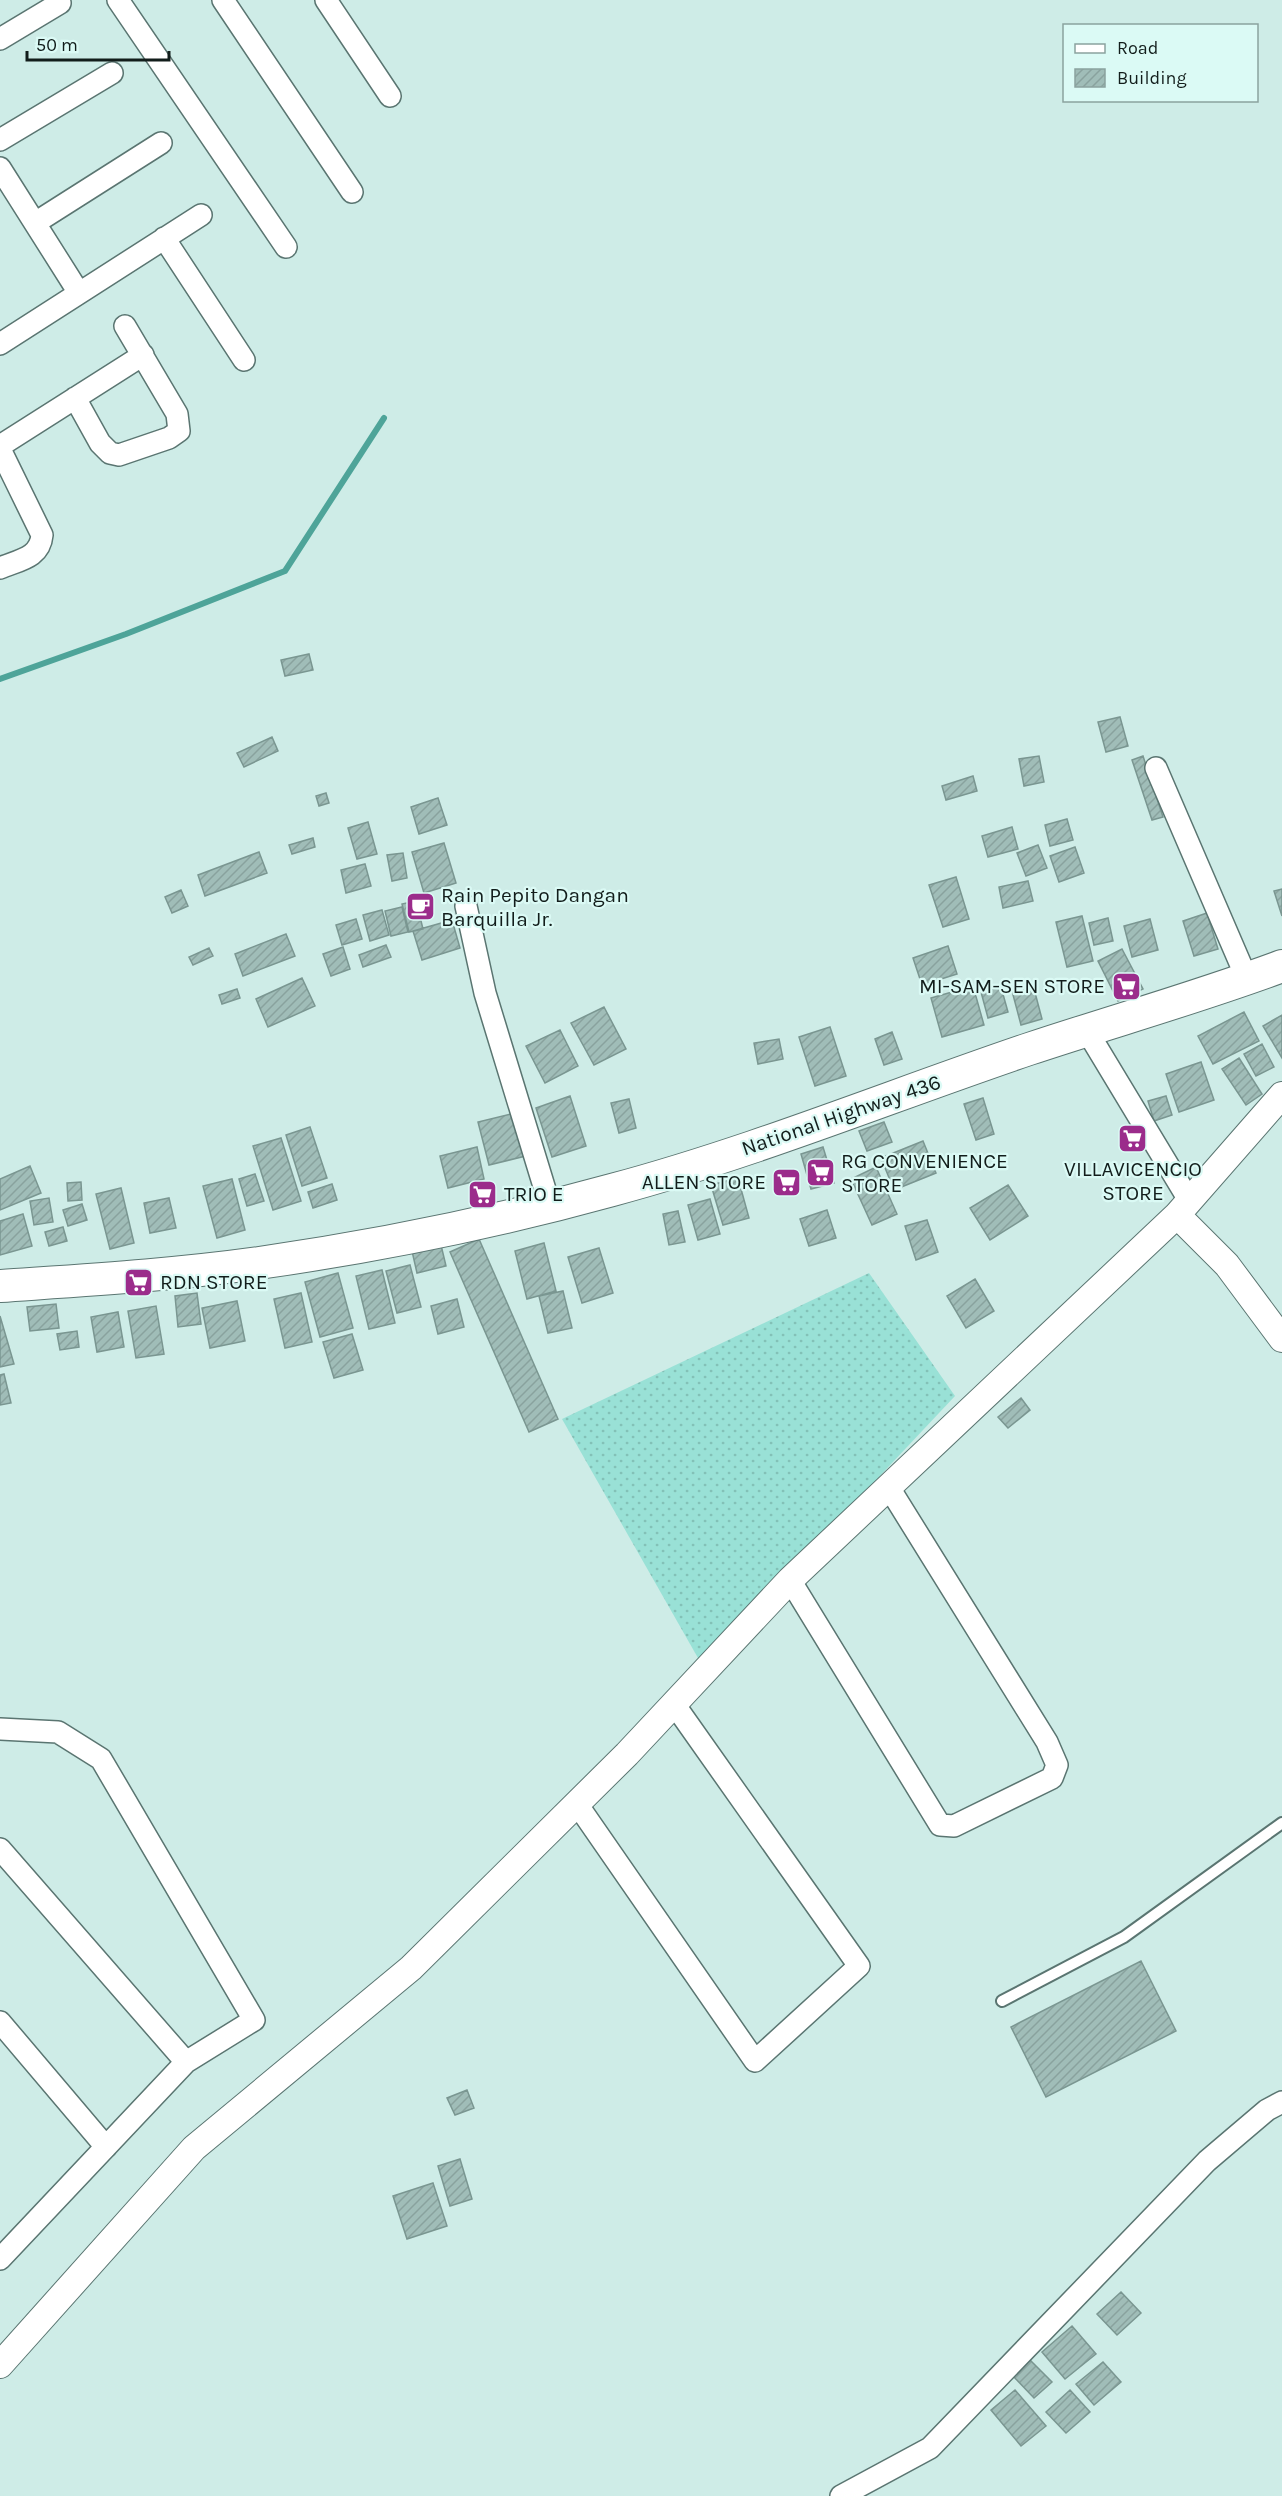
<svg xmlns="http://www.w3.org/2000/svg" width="1282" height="2496" viewBox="0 0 1282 2496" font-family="Karla,sans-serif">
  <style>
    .grass { fill: url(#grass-dots) }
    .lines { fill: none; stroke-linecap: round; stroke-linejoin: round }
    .stream { stroke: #4ea499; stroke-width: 6 }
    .building { fill: url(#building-hatch); stroke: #7a9691; stroke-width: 1.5 }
    .service-casing { stroke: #5a7571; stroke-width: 14 }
    .minor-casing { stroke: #5a7571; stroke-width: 24 }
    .tertiary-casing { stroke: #5a7571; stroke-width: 28 }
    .primary-casing { stroke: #5a7571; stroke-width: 34 }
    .service { stroke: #fff; stroke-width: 10 }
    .minor { stroke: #fff; stroke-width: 21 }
    .tertiary { stroke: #fff; stroke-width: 26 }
    .primary { stroke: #fff; stroke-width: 32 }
    .labels { text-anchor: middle; stroke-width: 4.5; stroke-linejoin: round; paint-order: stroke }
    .poi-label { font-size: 21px; fill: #121d1b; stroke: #dbfaf5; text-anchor: start }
    .street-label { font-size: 21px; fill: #121d1b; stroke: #dbfaf5 }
  </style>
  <defs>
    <pattern id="grass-dots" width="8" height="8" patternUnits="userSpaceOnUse" patternTransform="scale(1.5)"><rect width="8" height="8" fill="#99e1d6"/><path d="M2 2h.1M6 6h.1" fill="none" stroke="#83c1b7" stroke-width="1.8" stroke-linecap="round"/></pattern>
    <pattern id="building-hatch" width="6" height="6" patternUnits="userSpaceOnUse" patternTransform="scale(1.5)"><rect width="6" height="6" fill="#a0bdb8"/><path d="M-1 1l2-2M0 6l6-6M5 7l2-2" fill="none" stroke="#89a29e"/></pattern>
  </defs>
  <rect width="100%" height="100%" fill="#ceece7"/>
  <path class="grass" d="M 869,1273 L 955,1396 L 702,1665 L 562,1419 Z"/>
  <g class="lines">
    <path class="stream" d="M 0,679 L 126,634 L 285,571 L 384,418"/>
  </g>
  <path class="building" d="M 309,654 L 313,670 L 285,676 L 281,660 Z
    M 1120,717 L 1128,746 L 1106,752 L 1098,722 Z
    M 272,737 L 278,751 L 244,767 L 237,753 Z
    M 1039,756 L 1044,782 L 1024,786 L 1019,759 Z
    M 1143,756 L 1163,817 L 1152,820 L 1132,760 Z
    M 973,776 L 977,791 L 946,800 L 942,786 Z
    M 326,793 L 329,803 L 319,806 L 316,796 Z
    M 438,798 L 447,825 L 419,834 L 411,807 Z
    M 1067,819 L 1073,840 L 1050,846 L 1045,825 Z
    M 368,822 L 377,854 L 357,859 L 348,828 Z
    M 1012,827 L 1018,849 L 988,857 L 982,836 Z
    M 313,838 L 315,847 L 292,854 L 289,845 Z
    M 444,843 L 456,883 L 424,893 L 412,852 Z
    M 1038,845 L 1047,868 L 1026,876 L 1017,853 Z
    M 1075,847 L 1084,873 L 1059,882 L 1050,856 Z
    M 259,852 L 267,873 L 205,896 L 198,875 Z
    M 403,853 L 407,878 L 392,881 L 387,855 Z
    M 365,864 L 371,886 L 346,893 L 341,870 Z
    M 956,877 L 969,919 L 943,927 L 929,885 Z
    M 1028,881 L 1033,901 L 1003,908 L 999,887 Z
    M 1282,889 L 1282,916 L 1274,891 Z
    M 181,890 L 188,906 L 172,913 L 165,897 Z
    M 416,901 L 423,929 L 409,932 L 402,904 Z
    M 402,907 L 408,932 L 391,936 L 385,911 Z
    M 382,910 L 389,935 L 370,941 L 363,915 Z
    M 1207,913 L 1218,949 L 1194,956 L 1183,921 Z
    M 1082,916 L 1093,961 L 1067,967 L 1056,922 Z
    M 1108,918 L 1113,941 L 1094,945 L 1089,923 Z
    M 356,919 L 362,939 L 342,945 L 336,925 Z
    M 1150,919 L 1158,950 L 1132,957 L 1124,926 Z
    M 452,920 L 460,948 L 422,960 L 413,931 Z
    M 286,934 L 295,956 L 243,976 L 235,954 Z
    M 386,945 L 391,957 L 363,967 L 359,955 Z
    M 948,946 L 957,974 L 922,985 L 913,958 Z
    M 343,947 L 350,969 L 331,976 L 323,954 Z
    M 209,948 L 213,956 L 193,965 L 189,957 Z
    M 1122,949 L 1143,989 L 1118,1001 L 1098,961 Z
    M 302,978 L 315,1006 L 268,1027 L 256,999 Z
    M 1033,985 L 1042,1019 L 1021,1025 L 1012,991 Z
    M 973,986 L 984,1025 L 942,1037 L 931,998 Z
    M 1001,987 L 1008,1012 L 988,1018 L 981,992 Z
    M 237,989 L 240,998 L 222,1004 L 219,995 Z
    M 604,1007 L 626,1049 L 594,1065 L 571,1023 Z
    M 1244,1012 L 1259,1041 L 1213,1064 L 1198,1036 Z
    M 1282,1015 L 1282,1058 L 1263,1026 Z
    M 830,1027 L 846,1076 L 815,1086 L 799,1037 Z
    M 560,1030 L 578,1066 L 545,1083 L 526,1046 Z
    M 892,1032 L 902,1059 L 884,1065 L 875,1039 Z
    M 779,1039 L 783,1059 L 758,1064 L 754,1043 Z
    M 1262,1044 L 1274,1067 L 1256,1076 L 1244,1054 Z
    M 1239,1058 L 1262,1094 L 1246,1105 L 1222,1069 Z
    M 1201,1062 L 1214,1100 L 1179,1112 L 1166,1074 Z
    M 570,1096 L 586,1146 L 552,1157 L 536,1108 Z
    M 1166,1096 L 1172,1115 L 1154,1121 L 1148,1101 Z
    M 983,1098 L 994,1134 L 976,1140 L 964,1104 Z
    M 629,1099 L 636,1128 L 619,1133 L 611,1103 Z
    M 519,1112 L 530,1155 L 489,1165 L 478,1122 Z
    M 884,1122 L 892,1142 L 867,1151 L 859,1131 Z
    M 310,1127 L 327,1178 L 302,1186 L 286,1135 Z
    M 281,1138 L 301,1201 L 273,1210 L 253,1146 Z
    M 923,1141 L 936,1173 L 894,1190 L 881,1158 Z
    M 477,1147 L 484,1179 L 448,1188 L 440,1156 Z
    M 823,1147 L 834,1183 L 811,1189 L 801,1154 Z
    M 30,1166 L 41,1193 L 0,1210 L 0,1179 Z
    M 876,1167 L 897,1214 L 872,1225 L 851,1179 Z
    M 255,1174 L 264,1201 L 247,1206 L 239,1179 Z
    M 738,1178 L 749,1218 L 723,1225 L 711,1185 Z
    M 232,1179 L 245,1230 L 217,1238 L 203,1186 Z
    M 81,1182 L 82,1200 L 68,1201 L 67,1183 Z
    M 332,1184 L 337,1200 L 313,1208 L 308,1192 Z
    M 1008,1185 L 1028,1216 L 990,1240 L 970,1208 Z
    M 121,1188 L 134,1243 L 110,1249 L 96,1194 Z
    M 49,1198 L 53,1222 L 34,1225 L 30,1201 Z
    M 169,1198 L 176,1228 L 150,1233 L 144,1203 Z
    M 710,1199 L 720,1234 L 698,1240 L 688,1205 Z
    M 82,1204 L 87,1220 L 68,1226 L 63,1210 Z
    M 827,1210 L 836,1238 L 809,1246 L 800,1219 Z
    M 678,1211 L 685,1242 L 669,1245 L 663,1214 Z
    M 23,1214 L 32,1246 L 0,1255 L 0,1221 Z
    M 927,1220 L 938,1252 L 916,1260 L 905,1226 Z
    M 63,1227 L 67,1241 L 49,1246 L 45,1232 Z
    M 479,1239 L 558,1419 L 529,1432 L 450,1252 Z
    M 544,1243 L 556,1291 L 527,1299 L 515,1251 Z
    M 441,1245 L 446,1266 L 417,1273 L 412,1251 Z
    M 599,1248 L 613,1293 L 582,1303 L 568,1257 Z
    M 410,1265 L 421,1307 L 397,1313 L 386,1271 Z
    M 382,1270 L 395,1323 L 369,1329 L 356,1276 Z
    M 338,1273 L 353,1328 L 320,1337 L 305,1282 Z
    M 975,1279 L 994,1311 L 966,1328 L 947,1296 Z
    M 563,1291 L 572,1328 L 548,1333 L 539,1296 Z
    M 197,1293 L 201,1324 L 178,1327 L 175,1296 Z
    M 301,1293 L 312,1342 L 285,1348 L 274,1299 Z
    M 457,1299 L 464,1327 L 438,1334 L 431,1306 Z
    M 237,1301 L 245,1341 L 210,1348 L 202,1308 Z
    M 56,1304 L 59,1328 L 30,1331 L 27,1307 Z
    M 156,1306 L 164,1354 L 136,1358 L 128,1311 Z
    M 118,1312 L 124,1347 L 97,1352 L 91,1317 Z
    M 0,1316 L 14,1364 L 0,1367 Z
    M 77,1331 L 79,1347 L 60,1350 L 57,1334 Z
    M 352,1334 L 363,1370 L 334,1378 L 323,1342 Z
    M 4,1374 L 11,1403 L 0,1405 L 0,1375 Z
    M 1021,1398 L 1030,1410 L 1008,1428 L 998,1417 Z
    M 1141,1961 L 1176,2031 L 1046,2097 L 1011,2027 Z
    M 467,2090 L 474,2108 L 455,2115 L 447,2098 Z
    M 460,2159 L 472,2199 L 450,2206 L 438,2166 Z
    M 433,2183 L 447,2226 L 407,2239 L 393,2196 Z
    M 1121,2292 L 1141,2313 L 1117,2335 L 1097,2314 Z
    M 1072,2326 L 1096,2354 L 1065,2379 L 1042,2352 Z
    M 1029,2359 L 1052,2382 L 1034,2398 L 1012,2375 Z
    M 1103,2362 L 1121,2382 L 1094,2405 L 1076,2384 Z
    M 1015,2390 L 1046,2426 L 1021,2446 L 991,2410 Z
    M 1070,2390 L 1090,2412 L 1066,2433 L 1046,2412 Z"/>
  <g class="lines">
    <defs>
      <path id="service" d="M 1002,2001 L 1124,1937 L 1282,1823"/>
      <path id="minor" d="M 118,0 L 286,247
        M 223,0 L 352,192
        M 326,0 L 390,96
        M 0,39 L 60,3
        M 0,140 L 112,73
        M 0,168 L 79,293
        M 35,223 L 161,143
        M 164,238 L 244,360
        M 0,344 L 201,215
        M 75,398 L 100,443 L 110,453 L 119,455 L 169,438 L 179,431 L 177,414 L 125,326
        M 0,446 L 143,355
        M 0,449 L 42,535 C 40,558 19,560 0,568
        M 1156,768 L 1247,979
        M 466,906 L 485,993 L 550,1206
        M 1087,1031 L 1189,1200
        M 790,1580 L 940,1825 L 954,1826 L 1052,1778 L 1057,1765 L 1047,1742 L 888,1486
        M 0,1729 L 58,1732 L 101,1759 L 254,2020 L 186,2062 L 0,2259
        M 577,1804 L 755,2061 L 859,1966 L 674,1704
        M 0,1849 L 186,2062
        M 0,2022 L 106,2147
        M 841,2496 L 930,2448 L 1207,2161 L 1267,2110 L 1282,2102"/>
      <path id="tertiary" d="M 1177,1215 L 1227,1265 L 1282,1339
        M 0,2365 L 194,2148 L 411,1968 L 627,1754 L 790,1580 L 1177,1215 L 1282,1095"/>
      <path id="primary" d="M 0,1286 C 86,1280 173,1275 259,1263 C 378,1246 496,1222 612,1190 C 754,1152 890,1096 1029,1049 C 1113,1021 1199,997 1282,966"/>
    </defs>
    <use href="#service" class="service-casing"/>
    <use href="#minor" class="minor-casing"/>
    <use href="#tertiary" class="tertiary-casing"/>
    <use href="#primary" class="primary-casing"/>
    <use href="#service" class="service"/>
    <use href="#minor" class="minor"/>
    <use href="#tertiary" class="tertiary"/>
    <use href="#primary" class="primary"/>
  </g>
  <defs>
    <symbol id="cafe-square" viewBox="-11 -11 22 22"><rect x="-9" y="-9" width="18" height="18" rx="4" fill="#9b2c8b" stroke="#dbfaf5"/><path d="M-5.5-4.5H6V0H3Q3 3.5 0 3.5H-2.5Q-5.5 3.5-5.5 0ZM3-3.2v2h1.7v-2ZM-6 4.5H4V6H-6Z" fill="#fff"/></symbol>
    <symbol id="supermarket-square" viewBox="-11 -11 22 22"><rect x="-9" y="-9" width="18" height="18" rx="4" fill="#9b2c8b" stroke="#dbfaf5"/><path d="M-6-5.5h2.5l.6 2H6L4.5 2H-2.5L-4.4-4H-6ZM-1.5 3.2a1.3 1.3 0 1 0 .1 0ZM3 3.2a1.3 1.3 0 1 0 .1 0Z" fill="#fff"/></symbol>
  </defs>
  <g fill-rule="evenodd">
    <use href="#cafe-square" x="404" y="890" width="33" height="33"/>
    <use href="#supermarket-square" x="1110" y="970" width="33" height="33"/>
    <use href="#supermarket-square" x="1116" y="1122" width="33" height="33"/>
    <use href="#supermarket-square" x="804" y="1156" width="33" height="33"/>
    <use href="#supermarket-square" x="770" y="1166" width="33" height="33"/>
    <use href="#supermarket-square" x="466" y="1178" width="33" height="33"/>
    <use href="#supermarket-square" x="122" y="1266" width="33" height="33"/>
  </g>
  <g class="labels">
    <g class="poi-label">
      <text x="441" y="902">Rain Pepito Dangan<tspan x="441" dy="24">Barquilla Jr.</tspan></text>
      <text x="1105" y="993" text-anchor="end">MI-SAM-SEN STORE</text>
      <text x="841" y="1168">RG CONVENIENCE<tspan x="841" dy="24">STORE</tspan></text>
      <text x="1133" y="1176" text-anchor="middle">VILLAVICENCIO<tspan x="1133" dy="24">STORE</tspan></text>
      <text x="766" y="1189" text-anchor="end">ALLEN STORE</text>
      <text x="504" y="1201">TRIO E</text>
      <text x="160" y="1289">RDN STORE</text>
    </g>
    <g class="street-label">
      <text transform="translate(841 1115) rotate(-19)" y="7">National Highway 436</text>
    </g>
  </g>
  <rect x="1063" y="24" width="195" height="78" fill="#dbfaf5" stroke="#8ba29e" stroke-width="1.5"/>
  <rect x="1075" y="44" width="30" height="9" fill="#ffffff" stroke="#8ba29e" stroke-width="1.5"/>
  <text x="1117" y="54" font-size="18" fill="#121d1b">Road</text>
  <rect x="1075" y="69" width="30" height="18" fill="url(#building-hatch)" stroke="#8ba29e" stroke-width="1.5"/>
  <text x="1117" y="84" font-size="18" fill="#121d1b">Building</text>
  <path d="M27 51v9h142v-9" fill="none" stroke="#121d1b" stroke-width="3"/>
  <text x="36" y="51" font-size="18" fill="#121d1b" stroke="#dbfaf5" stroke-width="4.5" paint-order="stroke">50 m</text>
</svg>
